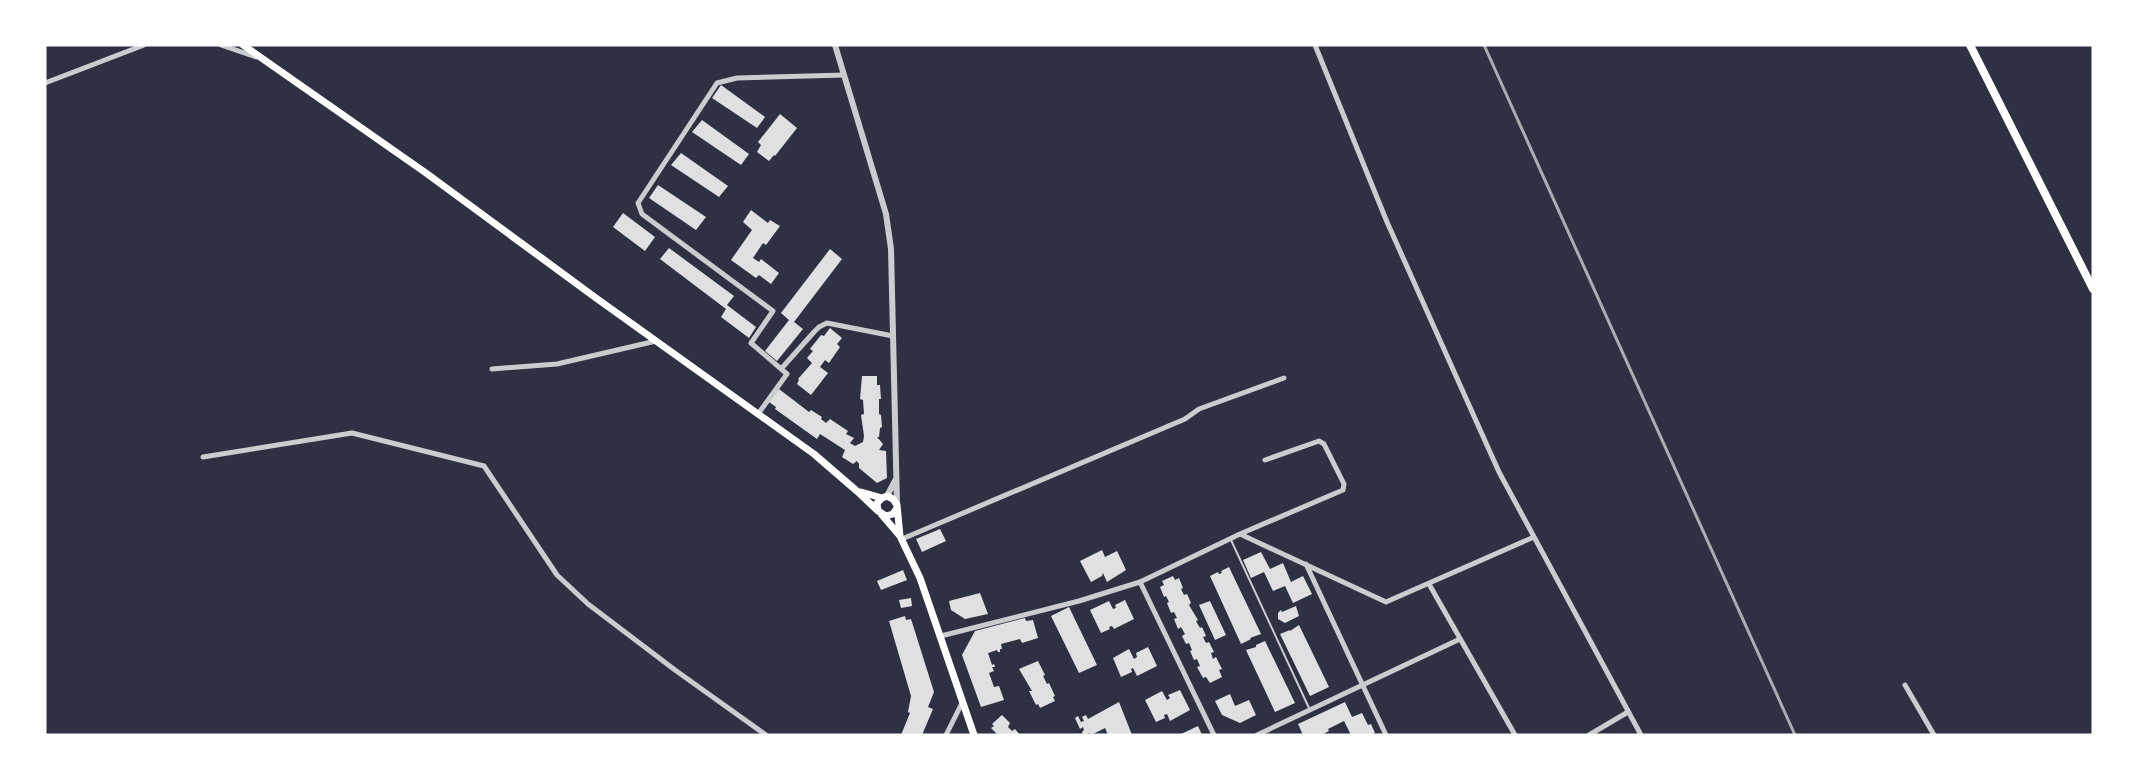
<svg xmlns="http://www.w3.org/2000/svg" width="2138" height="780" viewBox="0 0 2138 780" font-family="Signika,sans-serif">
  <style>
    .building { fill: #e0e0e3 }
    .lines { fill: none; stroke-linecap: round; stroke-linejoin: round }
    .service { stroke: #caccd0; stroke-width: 2 }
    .minor { stroke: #caccd0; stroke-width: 5 }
    .tertiary { stroke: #caccd0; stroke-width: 6 }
    .secondary { stroke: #fff; stroke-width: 7 }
    .primary { stroke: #fff; stroke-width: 8 }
    .rail { stroke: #abadb3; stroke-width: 3 }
  </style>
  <rect width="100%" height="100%" fill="#2d3142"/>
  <path class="building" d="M 721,85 L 765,117 L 757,128 L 712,98 Z
    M 780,114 L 797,128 L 775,156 L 774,155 L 769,161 L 757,152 L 761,145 L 758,142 Z
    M 702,120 L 749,154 L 741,165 L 692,132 Z
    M 681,153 L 728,186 L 719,197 L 671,165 Z
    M 658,185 L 706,217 L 696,230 L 649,198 Z
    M 751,210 L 768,223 L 770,220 L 780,226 L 766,245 L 763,243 L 753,258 L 759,262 L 761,259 L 779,273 L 771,284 L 759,275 L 756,278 L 731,260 L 752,230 L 743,222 Z
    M 623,213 L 655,237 L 645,251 L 613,227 Z
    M 669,248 L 734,296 L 727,305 L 756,327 L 749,338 L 721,317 L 726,309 L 660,259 Z
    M 830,249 L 842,259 L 794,322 L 803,329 L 777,361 L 765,351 L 789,320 L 781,313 Z
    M 830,328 L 842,338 L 837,344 L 840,347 L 829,363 L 825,360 L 820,367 L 828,373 L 811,395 L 797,384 L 799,380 L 798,379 L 812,363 L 807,358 L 813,351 L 810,349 L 821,335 L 824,336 Z
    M 862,376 L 877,376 L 877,385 L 880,385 L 881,399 L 879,399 L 879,414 L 881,415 L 882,427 L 880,428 L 879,437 L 877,437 L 883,444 L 879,450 L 886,451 L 887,478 L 877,483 L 859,468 L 859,464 L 857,461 L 853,464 L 842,457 L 845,450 L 820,434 L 817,439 L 775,409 L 776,407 L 769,402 L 779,389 L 809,412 L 811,410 L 822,417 L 821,419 L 826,423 L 830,419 L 848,431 L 846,434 L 854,438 L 850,443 L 855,446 L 863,442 L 864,436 L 861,415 L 864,414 L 863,400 L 860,399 Z
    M 940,529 L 946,541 L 922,552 L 916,539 Z
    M 1102,550 L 1105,557 L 1117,551 L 1126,570 L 1107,582 L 1103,573 L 1102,576 L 1091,582 L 1080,561 Z
    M 1261,552 L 1270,569 L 1283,563 L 1291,582 L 1303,576 L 1312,594 L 1293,603 L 1285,586 L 1273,591 L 1264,572 L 1251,578 L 1243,560 Z
    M 1229,567 L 1261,634 L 1250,638 L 1251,639 L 1241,644 L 1210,576 L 1218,572 L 1219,574 L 1222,573 L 1221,571 Z
    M 903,570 L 907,580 L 881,590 L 877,581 Z
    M 1173,576 L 1175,580 L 1179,578 L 1183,588 L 1181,589 L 1184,595 L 1187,594 L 1191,603 L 1189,605 L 1198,620 L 1196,621 L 1200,628 L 1202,627 L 1206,636 L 1203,637 L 1206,643 L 1209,642 L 1214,652 L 1211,653 L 1213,659 L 1216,657 L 1222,669 L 1219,670 L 1222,677 L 1210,683 L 1206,677 L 1203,678 L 1197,667 L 1200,666 L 1197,659 L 1194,660 L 1190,651 L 1192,650 L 1189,643 L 1186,644 L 1182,636 L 1185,634 L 1181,627 L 1178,629 L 1174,619 L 1177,618 L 1174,612 L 1171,613 L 1167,603 L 1169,602 L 1166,596 L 1164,597 L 1160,587 L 1164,585 L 1162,581 Z
    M 980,593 L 988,614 L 965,619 L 951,610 L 949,601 Z
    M 911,598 L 912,606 L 901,608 L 899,600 Z
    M 1125,600 L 1134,619 L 1114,629 L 1112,626 L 1109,627 L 1110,629 L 1101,633 L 1090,610 L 1109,601 L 1113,609 L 1116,608 L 1115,605 Z
    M 1210,601 L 1226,635 L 1215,640 L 1199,605 Z
    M 1296,606 L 1299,616 L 1285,623 L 1278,619 L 1278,613 L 1281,610 L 1282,612 Z
    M 1069,607 L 1097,665 L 1079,673 L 1051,616 Z
    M 905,616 L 906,620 L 911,619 L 934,692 L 928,707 L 933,709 L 922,735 L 901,735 L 910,713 L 908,712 L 911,696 L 889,621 Z
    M 1025,618 L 1026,621 L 1033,620 L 1038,638 L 1022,643 L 1020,639 L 1001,644 L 1002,649 L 1000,649 L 1000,652 L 998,652 L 997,650 L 988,653 L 992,665 L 994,664 L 995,667 L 992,667 L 994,671 L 989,673 L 994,687 L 999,686 L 1004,700 L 981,707 L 962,655 L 975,631 Z
    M 1299,625 L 1329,687 L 1310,696 L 1280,634 L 1290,630 L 1290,631 Z
    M 1265,641 L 1295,703 L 1275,712 L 1246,650 L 1256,647 L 1256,645 Z
    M 1148,647 L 1157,666 L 1137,676 L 1133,668 L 1131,669 L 1132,672 L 1121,677 L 1113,658 L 1129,649 L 1134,659 L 1137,657 L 1136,653 Z
    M 1038,661 L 1045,675 L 1043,676 L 1047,684 L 1049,683 L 1055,696 L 1053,697 L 1055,701 L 1040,708 L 1038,704 L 1036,705 L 1029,691 L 1032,691 L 1019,669 Z
    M 1180,690 L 1190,710 L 1170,721 L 1167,714 L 1164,715 L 1165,718 L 1156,722 L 1145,700 L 1162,691 L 1167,700 L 1170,698 L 1168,695 Z
    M 1230,694 L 1235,706 L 1249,700 L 1256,715 L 1240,723 L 1222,715 L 1215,701 Z
    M 1119,702 L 1132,735 L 1108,735 L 1105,728 L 1091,735 L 1090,733 L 1083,735 L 1082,732 L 1084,730 L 1083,727 L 1080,729 L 1075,718 L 1078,716 L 1081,722 L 1084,721 L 1082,717 L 1086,715 L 1088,719 Z
    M 1345,702 L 1352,717 L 1362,713 L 1368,725 L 1371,724 L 1375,733 L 1371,735 L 1351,735 L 1344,721 L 1328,729 L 1329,731 L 1321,735 L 1303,735 L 1298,724 Z
    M 1002,715 L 1010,723 L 1008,727 L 1012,731 L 1015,729 L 1020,735 L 998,735 L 991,728 L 994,726 L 992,724 Z
    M 1198,726 L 1202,735 L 1179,735 Z"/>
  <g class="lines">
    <path class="service" d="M 1231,540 L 1309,708"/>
    <path class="minor" d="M 221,45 L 256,57
      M 1315,45 L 1387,222 L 1499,472 L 1641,735
      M 45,83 L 144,45
      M 492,369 L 557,364 L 656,341
      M 781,369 L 814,332 L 819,327 L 827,323 L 893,336
      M 758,414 L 787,374 L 751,343 L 773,311 L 642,214 L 638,203 L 717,83 L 737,78 L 844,75
      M 203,457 L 352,433 L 484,466 L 557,575 L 588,604 L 675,670 L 766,735
      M 1240,534 L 1386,602 L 1534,537
      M 902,539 L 1185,419 L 1199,409 L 1284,378
      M 1306,564 L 1386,735
      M 1140,582 L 1214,735
      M 1429,584 L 1515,735
      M 941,636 L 1079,601 L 1140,582 L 1240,534 L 1343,490 L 1344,484 L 1324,444 L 1319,441 L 1265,460
      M 1905,685 L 1934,735
      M 946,735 L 962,703
      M 1257,735 L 1460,639
      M 1589,735 L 1628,712"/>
    <path class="tertiary" d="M 835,45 L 886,214 L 891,249 L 897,504
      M 887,496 L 896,479"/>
    <path class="secondary" d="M 243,45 L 426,173 L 596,298 L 814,454 L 858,492 L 878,511
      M 861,492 L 882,498
      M 897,508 L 893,514 L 886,516 L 878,511 L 877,503 L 882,498 L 887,496 L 893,499 L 897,505 L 900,536
      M 882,515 L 900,536 L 920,578 L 974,735"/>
    <path class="primary" d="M 1970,45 L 2093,289"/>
    <path class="rail" d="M 1484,45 L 1795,735"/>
  </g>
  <rect width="2138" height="780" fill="none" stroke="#ffffff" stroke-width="93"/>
</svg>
